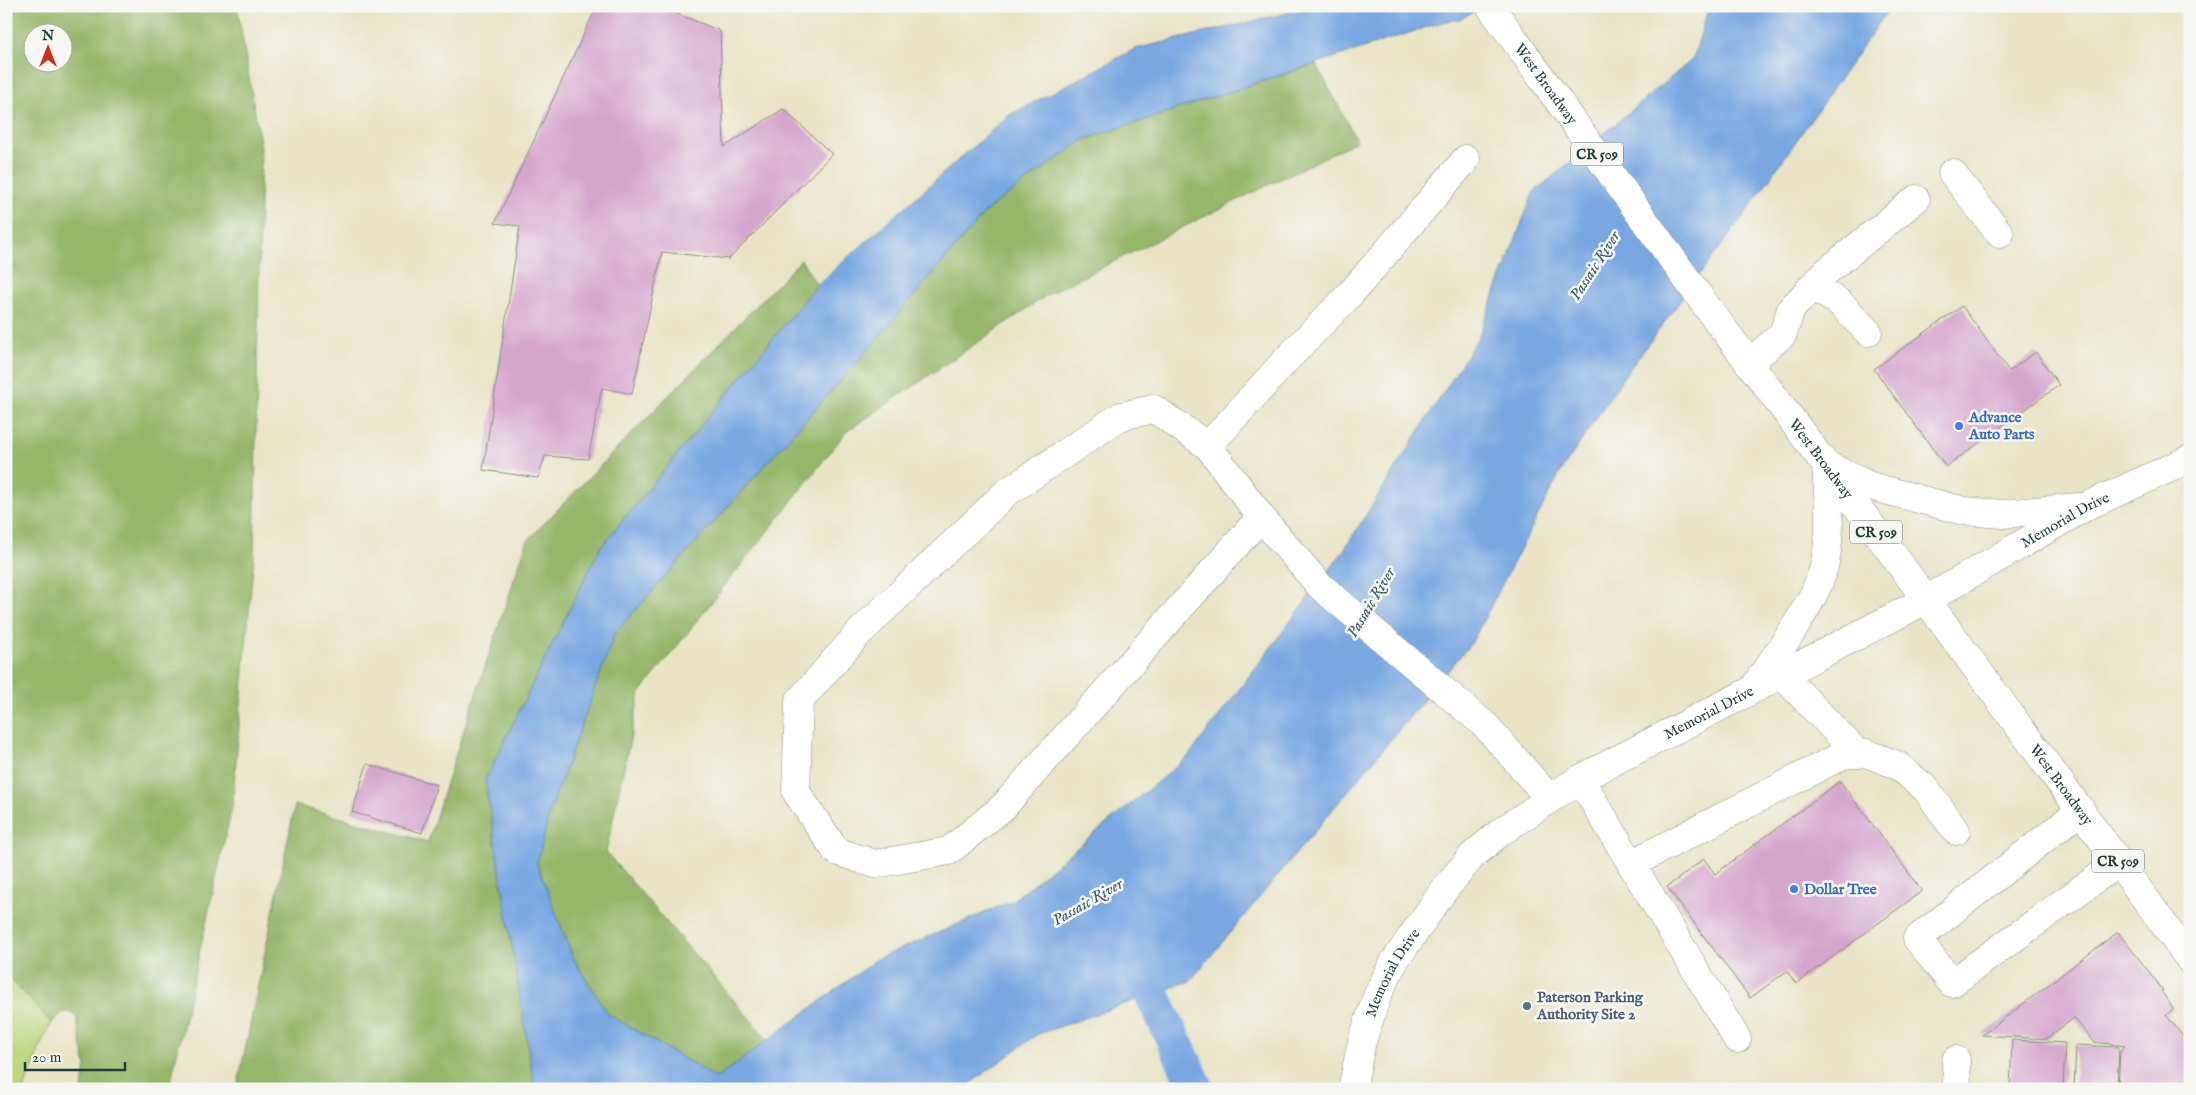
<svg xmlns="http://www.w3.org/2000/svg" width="2196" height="1095" viewBox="0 0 2196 1095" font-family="'IM FELL English',serif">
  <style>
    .green { fill: #bdd67b; stroke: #6e8a58 }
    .forest { fill: #96b76b; stroke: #5a7a50; fill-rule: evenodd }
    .water { fill: #78a7e2; stroke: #4c728b }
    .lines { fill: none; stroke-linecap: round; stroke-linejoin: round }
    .canal { stroke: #78a7e2; stroke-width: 35 }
    .building { fill: #d4a5cd }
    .minor-casing { stroke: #84907d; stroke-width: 29 }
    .major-casing { stroke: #84907d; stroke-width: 29 }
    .minor { stroke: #fff; stroke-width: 28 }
    .major { stroke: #fff; stroke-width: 28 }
    .shop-dot { fill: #3f7fe0; stroke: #f6f6f2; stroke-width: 2 }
    .service-dot { fill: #5c6f8a; stroke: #f6f6f2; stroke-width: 2 }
    .labels { text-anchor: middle; stroke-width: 5; stroke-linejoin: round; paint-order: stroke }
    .shield { fill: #f6f6f2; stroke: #60746d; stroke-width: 1 }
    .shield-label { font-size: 14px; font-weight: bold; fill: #1f3d34 }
    .street-label { font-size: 15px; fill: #1f3d34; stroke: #f6f6f2 }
    .shop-label { font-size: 15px; font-weight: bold; fill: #366cbe; stroke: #f6f6f2; text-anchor: start }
    .service-label { font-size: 15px; font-weight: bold; fill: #4e5e75; stroke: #f6f6f2; text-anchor: start }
    .water-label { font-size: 16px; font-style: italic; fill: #3a5d68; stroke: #f6f6f2 }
  </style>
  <rect width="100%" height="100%" fill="#f6f6f2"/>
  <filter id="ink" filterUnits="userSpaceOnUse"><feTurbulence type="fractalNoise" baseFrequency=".02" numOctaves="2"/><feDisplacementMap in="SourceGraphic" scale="10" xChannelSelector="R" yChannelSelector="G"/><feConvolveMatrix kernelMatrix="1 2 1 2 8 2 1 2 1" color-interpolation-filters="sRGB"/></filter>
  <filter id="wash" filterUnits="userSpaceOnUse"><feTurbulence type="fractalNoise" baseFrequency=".0096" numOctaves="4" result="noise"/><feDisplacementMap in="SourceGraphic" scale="20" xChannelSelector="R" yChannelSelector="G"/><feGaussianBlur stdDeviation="1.12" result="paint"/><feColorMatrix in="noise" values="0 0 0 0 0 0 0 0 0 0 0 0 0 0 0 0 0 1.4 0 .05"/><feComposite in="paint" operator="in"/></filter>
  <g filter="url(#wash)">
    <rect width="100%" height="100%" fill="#e9e4c6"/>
    <path class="green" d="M 6,974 L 52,1023 L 42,1042 L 24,1089 L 6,1089 Z"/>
    <path class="forest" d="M 6,6 L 237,6 L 261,148 L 254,555 L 232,807 L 169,1089 L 82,1089 L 86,1067 L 76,1016 L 71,1013 L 63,1012 L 52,1023 L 6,974 ZM 32,32 L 62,32 L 62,62 L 32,62 Z
      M 1316,64 L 1357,141 L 1050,293 L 846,432 L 640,693 L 606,852 L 768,1040 L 717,1078 L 608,1015 L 573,958 L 537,863 L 549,814 L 615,633 L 858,361 L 988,209 L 1083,140 Z
      M 801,260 L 817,285 L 600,548 L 485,780 L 535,1089 L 237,1089 L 295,805 L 428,842 L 445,787 L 527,541 Z"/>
    <path class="water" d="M 1318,6 L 1485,6 L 1460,19 L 1442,22 L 1083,140 L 988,209 L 858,361 L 615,633 L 549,814 L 537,863 L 573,958 L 608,1014 L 717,1078 L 877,959 L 1012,901 L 1188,757 L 1340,556 L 1478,338 L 1533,193 L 1693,59 L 1709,6 L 1891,6 L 1742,218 L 1625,375 L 1561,471 L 1472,642 L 1190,981 L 1036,1035 L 963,1089 L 535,1089 L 485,780 L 600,548 L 817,285 L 1008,116 L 1135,49 Z"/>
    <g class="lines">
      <path class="canal" d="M 1152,994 L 1197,1089"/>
    </g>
    <g id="blocks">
      <path class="building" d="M 597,6 L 658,6 L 720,31 L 724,147 L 783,109 L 832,154 L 729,259 L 662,252 L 632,394 L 602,388 L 588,459 L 545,456 L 538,478 L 483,470 L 520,226 L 495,223 Z
        M 1962,306 L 2009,371 L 2036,352 L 2059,385 L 1946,467 L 1874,369 Z
        M 367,764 L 437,785 L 422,833 L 352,812 Z
        M 1840,781 L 1922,891 L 1796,984 L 1787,971 L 1750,998 L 1667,887 L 1704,859 L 1715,874 Z
        M 2118,932 L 2163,990 L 2161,991 L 2173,1009 L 2166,1015 L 2190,1045 L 2190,1089 L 2118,1089 L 2120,1051 L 2125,1046 L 2094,1042 L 2074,1018 L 2046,1039 L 1982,1035 Z
        M 2012,1040 L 2065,1043 L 2063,1089 L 2010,1089 Z
        M 2076,1045 L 2119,1047 L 2117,1089 L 2074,1089 Z"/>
    </g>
  </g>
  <g filter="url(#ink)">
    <use href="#blocks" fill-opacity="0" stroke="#84907d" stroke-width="1"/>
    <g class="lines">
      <defs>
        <path id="minor" d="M 1952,173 L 2000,234
          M 1812,286 L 1840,303 L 1868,332
          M 1749,363 L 1783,334 L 1791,309 L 1826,272 L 1916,199
          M 1208,446 L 1287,359 L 1352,292 L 1466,159
          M 1261,517 L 1208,446 L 1154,409 L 1121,416 L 1006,493 L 860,632 L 799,701 L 796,792 L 836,851 L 875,864 L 949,851 L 1003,807 L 1261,517 L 1319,585 L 1486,726 L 1550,799
          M 1781,674 L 1858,754
          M 1580,779 L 1737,1039
          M 2081,810 L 1917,939 L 1952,983 L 2119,862
          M 1631,864 L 1843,755 L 1866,753 L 1897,765 L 1926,789 L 1956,831
          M 1956,1060 L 1957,1089"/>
        <g id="major">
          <path id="s1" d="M 1490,6 L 1704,303 L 1886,545 L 2190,960"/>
          <path d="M 1831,467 L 1870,486 L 1964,511 L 2003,514 L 2078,507"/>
          <path d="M 1755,686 C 1776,655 1800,623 1816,589 C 1834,551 1829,505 1826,465"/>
          <path id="s2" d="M 1352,1089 L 1362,1041 L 1377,996 L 1394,962 L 1444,890 L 1472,856 L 1502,831 L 1580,779 L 1926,600 L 2087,506 L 2190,459"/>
        </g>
      </defs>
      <use href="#minor" class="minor-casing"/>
      <use href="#major" class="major-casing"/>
      <use href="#minor" class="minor"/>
      <use href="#major" class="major"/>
    </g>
  </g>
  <g class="shop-dot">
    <circle cx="1959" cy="426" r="5"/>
    <circle cx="1794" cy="889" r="5"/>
  </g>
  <circle class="service-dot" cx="1527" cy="1006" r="5"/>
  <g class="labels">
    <g class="shield">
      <rect x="1571" y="142.5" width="52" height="23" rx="4"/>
      <rect x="1850" y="520.5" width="52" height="23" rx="4"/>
      <rect x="2092" y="849.5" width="52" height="23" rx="4"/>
    </g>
    <g class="shield-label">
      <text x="1597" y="159">CR 509</text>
      <text x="1876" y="537">CR 509</text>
      <text x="2118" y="866">CR 509</text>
    </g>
    <g class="street-label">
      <text dy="5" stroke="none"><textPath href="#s1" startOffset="96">West Broadway</textPath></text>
      <text dy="5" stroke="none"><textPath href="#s1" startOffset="561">West Broadway</textPath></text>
      <text dy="5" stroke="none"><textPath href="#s2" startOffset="949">Memorial Drive</textPath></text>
      <text dy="5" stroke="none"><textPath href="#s2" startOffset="544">Memorial Drive</textPath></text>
      <text dy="5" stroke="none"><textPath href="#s1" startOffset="966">West Broadway</textPath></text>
      <text dy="5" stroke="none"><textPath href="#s2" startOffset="124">Memorial Drive</textPath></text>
    </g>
    <g class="shop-label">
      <text x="1969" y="422">Advance<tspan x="1969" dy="17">Auto Parts</tspan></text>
      <text x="1804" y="894">Dollar Tree</text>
    </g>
    <g class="service-label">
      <text x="1537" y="1002">Paterson Parking<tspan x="1537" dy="17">Authority Site 2</tspan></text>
    </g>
    <g class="water-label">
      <text transform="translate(1594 265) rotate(-57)" y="6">Passaic River</text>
      <text transform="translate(1370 602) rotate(-59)" y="6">Passaic River</text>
      <text transform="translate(1087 901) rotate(-30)" y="6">Passaic River</text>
    </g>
  </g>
  <rect width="2196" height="1095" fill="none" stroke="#f6f6f2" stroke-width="25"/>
  <g transform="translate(48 48)"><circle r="24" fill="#f6f6f2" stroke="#a0aca6"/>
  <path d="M0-4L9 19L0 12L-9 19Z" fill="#c8321e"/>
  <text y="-8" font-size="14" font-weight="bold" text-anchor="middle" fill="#1f3d34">N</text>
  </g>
  <path d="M25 1062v8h100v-8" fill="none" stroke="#1f3d34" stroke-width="2.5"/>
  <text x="32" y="1062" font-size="15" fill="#1f3d34" stroke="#f6f6f2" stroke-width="4" paint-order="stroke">20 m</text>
</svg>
